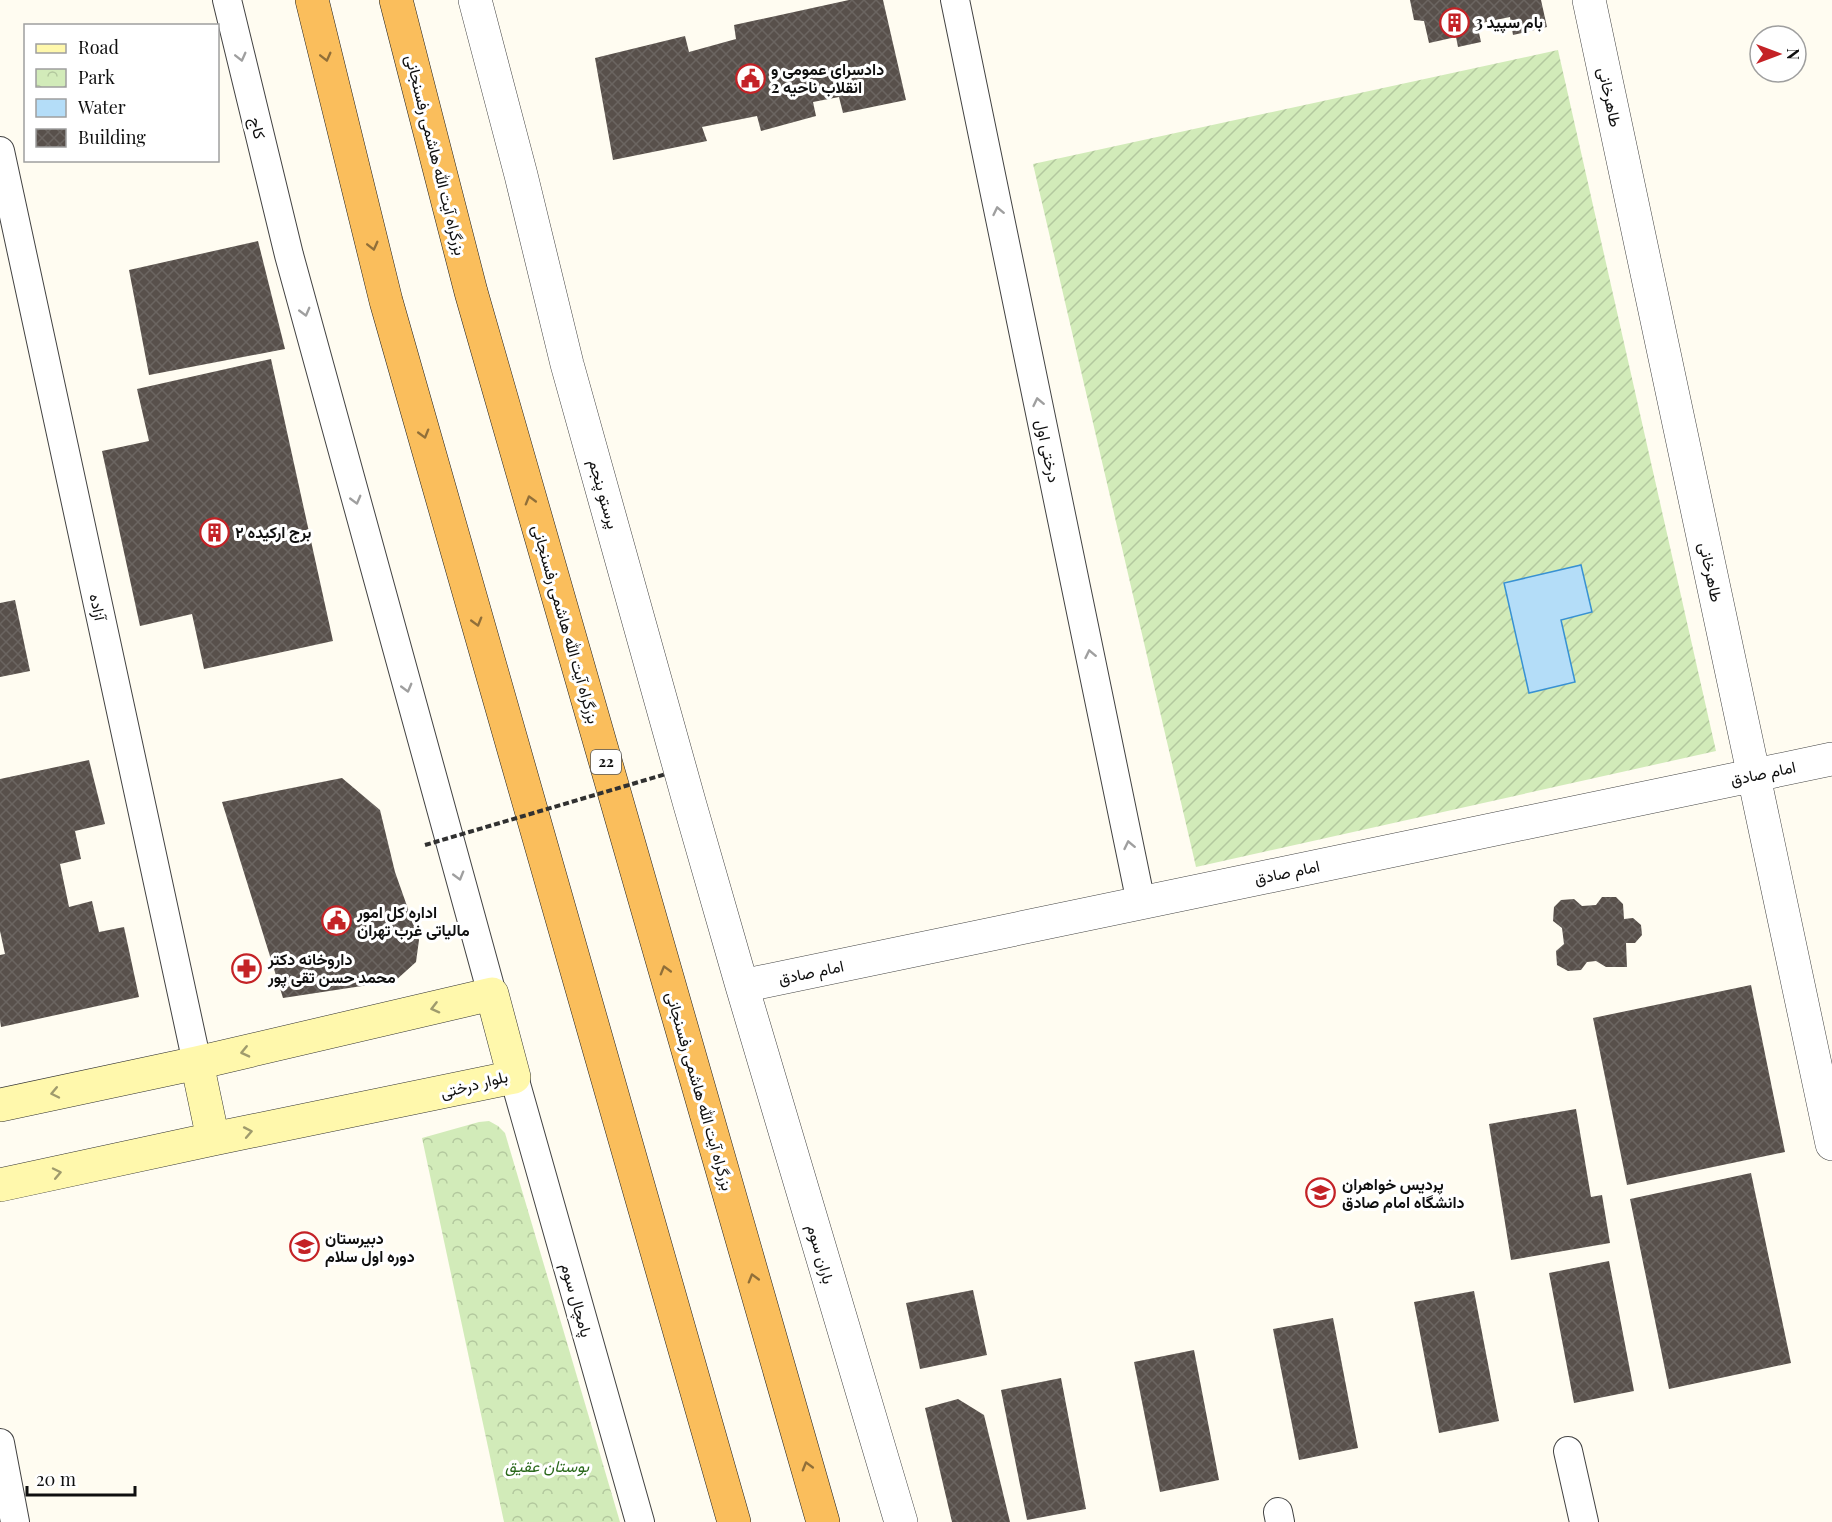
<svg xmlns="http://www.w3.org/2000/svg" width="1832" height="1522" viewBox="0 0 1832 1522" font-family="'Playfair Display',Vazirmatn,serif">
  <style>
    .park { fill: url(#park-crowns) }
    .garden { fill: url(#garden-furrows) }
    .water { fill: #b4ddf8; stroke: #3891d2; stroke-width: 1.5 }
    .building { fill: url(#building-cross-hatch) }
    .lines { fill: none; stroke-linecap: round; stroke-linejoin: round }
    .minor-casing { stroke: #424242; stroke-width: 30 }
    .tertiary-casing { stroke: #424242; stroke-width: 34 }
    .secondary-casing { stroke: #313131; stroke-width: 34 }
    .trunk-casing { stroke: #202020; stroke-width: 34 }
    .minor { stroke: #fff; stroke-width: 28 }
    .tertiary { stroke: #fff; stroke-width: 33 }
    .secondary { stroke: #fff8ac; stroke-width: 33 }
    .trunk { stroke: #fabe5c; stroke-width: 33 }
    .path-bridge { stroke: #313131; stroke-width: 4; stroke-dasharray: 6 3; stroke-linecap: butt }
    .oneway { stroke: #9f9f9f }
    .oneway2 { stroke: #906f39 }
    .oneway3 { stroke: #9f9b6d }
    .labels { text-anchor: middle; stroke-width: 6; stroke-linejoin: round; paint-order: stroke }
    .shield { fill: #fff; stroke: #575757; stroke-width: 1.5 }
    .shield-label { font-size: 15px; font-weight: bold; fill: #0f0f0f }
    .poi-label { font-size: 16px; font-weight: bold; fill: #0f0f0f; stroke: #fff; text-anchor: start }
    .street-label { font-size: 16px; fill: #0f0f0f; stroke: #fff }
    .park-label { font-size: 16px; font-style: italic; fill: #2b691c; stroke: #fff }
  </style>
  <defs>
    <pattern id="park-crowns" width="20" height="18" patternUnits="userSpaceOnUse" patternTransform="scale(1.5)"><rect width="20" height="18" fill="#d2ebb9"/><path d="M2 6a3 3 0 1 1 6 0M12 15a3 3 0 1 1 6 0" fill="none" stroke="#b3c89e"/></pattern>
    <pattern id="garden-furrows" width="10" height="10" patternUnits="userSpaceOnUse" patternTransform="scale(1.5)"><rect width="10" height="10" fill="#d2ebb9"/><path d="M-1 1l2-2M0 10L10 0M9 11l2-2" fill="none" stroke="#b3c89e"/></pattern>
    <pattern id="building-cross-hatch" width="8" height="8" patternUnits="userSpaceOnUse" patternTransform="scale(1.5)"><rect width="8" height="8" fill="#58504b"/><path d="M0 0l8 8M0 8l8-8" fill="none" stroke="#6b6561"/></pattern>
  </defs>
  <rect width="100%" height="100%" fill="#fffcf1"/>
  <path class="park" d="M 489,1121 L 498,1126 L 505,1133 L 620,1522 L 504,1522 L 422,1138 L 479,1122 Z"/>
  <path class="garden" d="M 1558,50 L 1716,751 L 1196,867 L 1033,164 Z"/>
  <path class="water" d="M 1581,565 L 1592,612 L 1561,620 L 1575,682 L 1529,693 L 1504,583 Z"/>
  <path class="building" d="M 849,0 L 883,0 L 906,100 L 843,113 L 839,97 L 813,102 L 816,116 L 761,131 L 757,116 L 702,127 L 707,141 L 613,160 L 595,58 L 685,36 L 689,52 L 736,39 L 734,25 Z
    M 1410,0 L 1541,0 L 1547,27 L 1513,35 L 1510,17 L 1477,24 L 1481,42 L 1458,47 L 1456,37 L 1429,43 L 1424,21 L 1414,20 Z
    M 258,241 L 285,349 L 149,375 L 129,270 Z
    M 271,359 L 333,641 L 204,669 L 192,614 L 140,626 L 102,451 L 149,441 L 137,389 Z
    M 15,600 L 30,671 L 0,677 L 0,603 Z
    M 89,760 L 105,824 L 75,831 L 81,859 L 60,864 L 69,907 L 92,901 L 99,932 L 124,927 L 139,997 L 1,1027 L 0,1020 L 0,955 L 5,954 L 0,931 L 0,779 Z
    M 342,778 L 380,810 L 395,872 L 419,940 L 416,962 L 395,981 L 283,998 L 222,802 Z
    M 1602,897 L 1616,897 L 1623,904 L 1624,919 L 1633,918 L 1641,925 L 1642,935 L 1635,943 L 1626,943 L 1627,967 L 1606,967 L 1596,961 L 1587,962 L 1581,970 L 1568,971 L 1557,965 L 1556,951 L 1564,944 L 1562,928 L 1553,921 L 1554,907 L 1561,900 L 1574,899 L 1582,906 L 1596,905 Z
    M 1751,985 L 1785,1152 L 1627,1185 L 1593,1018 Z
    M 1576,1109 L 1591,1197 L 1602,1195 L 1610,1243 L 1511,1260 L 1489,1124 Z
    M 1751,1173 L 1791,1363 L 1669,1389 L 1630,1199 Z
    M 1609,1261 L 1634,1391 L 1574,1403 L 1549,1273 Z
    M 973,1290 L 987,1355 L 920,1369 L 906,1303 Z
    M 1474,1291 L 1499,1421 L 1439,1433 L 1414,1302 Z
    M 1333,1318 L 1358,1448 L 1299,1460 L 1273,1329 Z
    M 1194,1350 L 1219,1480 L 1160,1492 L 1134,1362 Z
    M 1061,1378 L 1086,1509 L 1027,1520 L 1001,1390 Z
    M 958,1399 L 984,1415 L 1010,1522 L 952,1522 L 925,1408 Z"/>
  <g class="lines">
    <defs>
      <path id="minor" d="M 227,0 L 289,255 L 492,994
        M 955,0 L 1141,903
        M 0,151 L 197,1063
        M 514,1077 L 640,1522
        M 0,1443 L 15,1522
        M 1568,1451 L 1584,1522
        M 1278,1512 L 1280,1522"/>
      <path id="tertiary" d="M 475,0 L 521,175 L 567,364 L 690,805 L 742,986 L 901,1522
        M 1589,0 L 1832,1144
        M 742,986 L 1832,759"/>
      <path id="secondary" d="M 197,1063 L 213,1139
        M 0,1105 L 197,1063 L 492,994 L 514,1077 L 213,1139 L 0,1185"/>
      <path id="trunk" d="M 312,0 L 386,301 L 734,1522
        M 396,0 L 471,292 L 823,1522"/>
    </defs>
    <use href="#minor" class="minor-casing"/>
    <use href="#tertiary" class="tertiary-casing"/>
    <use href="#secondary" class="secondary-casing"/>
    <use href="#trunk" class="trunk-casing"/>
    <use href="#minor" class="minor"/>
    <use href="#tertiary" class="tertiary"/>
    <use href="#secondary" class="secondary"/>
    <use href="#trunk" class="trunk"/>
    <path class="path-bridge" d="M 425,845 L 666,774"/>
  </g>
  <defs><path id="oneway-chevron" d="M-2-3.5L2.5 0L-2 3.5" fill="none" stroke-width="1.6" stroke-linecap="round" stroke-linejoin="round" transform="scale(1.5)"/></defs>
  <g class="oneway">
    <use href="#oneway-chevron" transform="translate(241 57) rotate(76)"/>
    <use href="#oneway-chevron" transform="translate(998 211) rotate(-102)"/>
    <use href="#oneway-chevron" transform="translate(305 312) rotate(75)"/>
    <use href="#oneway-chevron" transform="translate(1038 402) rotate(-102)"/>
    <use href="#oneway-chevron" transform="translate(356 500) rotate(75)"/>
    <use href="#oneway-chevron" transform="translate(1090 654) rotate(-102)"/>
    <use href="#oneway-chevron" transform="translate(407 688) rotate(75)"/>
    <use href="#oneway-chevron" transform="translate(1129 845) rotate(-102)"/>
    <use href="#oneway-chevron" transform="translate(459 876) rotate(74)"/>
  </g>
  <g class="oneway2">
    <use href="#oneway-chevron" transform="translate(326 57) rotate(76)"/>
    <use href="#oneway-chevron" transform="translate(373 246) rotate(76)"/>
    <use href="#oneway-chevron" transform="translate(424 434) rotate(74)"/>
    <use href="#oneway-chevron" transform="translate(530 500) rotate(-106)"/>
    <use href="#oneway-chevron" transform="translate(477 622) rotate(74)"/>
    <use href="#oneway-chevron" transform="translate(665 970) rotate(-106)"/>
    <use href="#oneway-chevron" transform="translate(753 1278) rotate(-106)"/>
    <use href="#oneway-chevron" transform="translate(807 1466) rotate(-106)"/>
  </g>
  <g class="oneway3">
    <use href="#oneway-chevron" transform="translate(435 1008) rotate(166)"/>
    <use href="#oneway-chevron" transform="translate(245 1052) rotate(167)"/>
    <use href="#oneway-chevron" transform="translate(55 1093) rotate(168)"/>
    <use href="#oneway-chevron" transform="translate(248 1132) rotate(-11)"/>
    <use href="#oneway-chevron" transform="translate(57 1173) rotate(-12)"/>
  </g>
  <defs>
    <symbol id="building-ring" viewBox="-11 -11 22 22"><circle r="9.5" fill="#fff" stroke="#c42226" stroke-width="1.5"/><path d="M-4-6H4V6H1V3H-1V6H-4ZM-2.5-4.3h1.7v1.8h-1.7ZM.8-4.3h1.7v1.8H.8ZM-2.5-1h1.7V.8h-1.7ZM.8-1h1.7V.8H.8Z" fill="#c42226"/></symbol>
    <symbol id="civic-ring" viewBox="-11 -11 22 22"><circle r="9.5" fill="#fff" stroke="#c42226" stroke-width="1.5"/><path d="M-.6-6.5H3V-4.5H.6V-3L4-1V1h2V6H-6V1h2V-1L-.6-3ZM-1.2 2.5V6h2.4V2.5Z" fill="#c42226"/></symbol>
    <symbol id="pharmacy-ring" viewBox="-11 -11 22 22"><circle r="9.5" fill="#fff" stroke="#c42226" stroke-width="1.5"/><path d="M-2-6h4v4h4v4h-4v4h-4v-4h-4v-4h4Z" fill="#c42226"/></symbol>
    <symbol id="university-ring" viewBox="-11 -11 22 22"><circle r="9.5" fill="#fff" stroke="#c42226" stroke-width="1.5"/><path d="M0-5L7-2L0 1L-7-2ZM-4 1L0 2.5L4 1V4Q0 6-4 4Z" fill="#c42226"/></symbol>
    <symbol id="school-ring" viewBox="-11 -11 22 22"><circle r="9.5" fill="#fff" stroke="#c42226" stroke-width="1.5"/><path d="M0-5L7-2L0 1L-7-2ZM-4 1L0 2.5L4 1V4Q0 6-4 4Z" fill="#c42226"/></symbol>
  </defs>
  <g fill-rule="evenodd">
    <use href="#building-ring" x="1438" y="6" width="33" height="33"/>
    <use href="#civic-ring" x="734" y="62" width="33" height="33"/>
    <use href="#building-ring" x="198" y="516" width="33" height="33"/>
    <use href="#civic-ring" x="320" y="904" width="33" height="33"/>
    <use href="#pharmacy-ring" x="230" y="952" width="33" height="33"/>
    <use href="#university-ring" x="1304" y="1176" width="33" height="33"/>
    <use href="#school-ring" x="288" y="1230" width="33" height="33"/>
  </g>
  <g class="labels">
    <rect class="shield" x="591" y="750" width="30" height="24" rx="4.5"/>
    <g class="shield-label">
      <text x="606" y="767">22</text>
    </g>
    <g class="poi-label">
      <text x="1475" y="28">بام سپید 3</text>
      <text x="771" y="75">دادسرای عمومی و<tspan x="771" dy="18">انقلاب ناحیه 2</tspan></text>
      <text x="235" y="538">برج ارکیده ۲</text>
      <text x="357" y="918">اداره کل امور<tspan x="357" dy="18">مالیاتی غرب تهران</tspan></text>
      <text x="268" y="965">داروخانه دکتر<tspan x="268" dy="18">محمد حسن تقی پور</tspan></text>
      <text x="1342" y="1190">پردیس خواهران<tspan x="1342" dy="18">دانشگاه امام صادق</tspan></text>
      <text x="325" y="1244">دبیرستان<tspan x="325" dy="18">دوره اول سلام</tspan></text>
    </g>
    <g class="street-label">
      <text transform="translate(1610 97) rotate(78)" y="6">طاهرخانی</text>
      <text transform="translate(258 128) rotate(76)" y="6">کاج</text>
      <text transform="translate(436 155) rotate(76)" y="6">بزرگراه آیت الله هاشمی رفسنجانی</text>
      <text transform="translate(1048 451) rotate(78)" y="6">درختی اول</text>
      <text transform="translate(604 494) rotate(74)" y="6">پرستو پنجم</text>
      <text transform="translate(1711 572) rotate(78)" y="6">طاهرخانی</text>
      <text transform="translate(98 607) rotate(78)" y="6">آزاده</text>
      <text transform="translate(566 624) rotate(74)" y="6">بزرگراه آیت الله هاشمی رفسنجانی</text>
      <text transform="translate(1763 773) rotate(-12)" y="6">امام صادق</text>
      <text transform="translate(1287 872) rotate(-12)" y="6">امام صادق</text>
      <text transform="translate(811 972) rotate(-12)" y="6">امام صادق</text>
      <text transform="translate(474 1084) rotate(-14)" y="6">بلوار درختی</text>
      <text transform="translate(700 1091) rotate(74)" y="6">بزرگراه آیت الله هاشمی رفسنجانی</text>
      <text transform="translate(821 1254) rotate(74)" y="6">باران سوم</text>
      <text transform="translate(577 1300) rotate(74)" y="6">پامچال سوم</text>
    </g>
    <g class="park-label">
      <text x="547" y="1472">بوستان عقیق</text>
    </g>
  </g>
  <rect x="24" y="24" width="195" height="138" fill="#ffffff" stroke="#9f9f9f" stroke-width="1.5"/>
  <rect x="36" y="44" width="30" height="9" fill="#fff8ac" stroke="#9f9f9f" stroke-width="1.5"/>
  <text x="78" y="54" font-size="18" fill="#0f0f0f">Road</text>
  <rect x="36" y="69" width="30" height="18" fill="url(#park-crowns)" stroke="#9f9f9f" stroke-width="1.5"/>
  <text x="78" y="84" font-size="18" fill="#0f0f0f">Park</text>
  <rect x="36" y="99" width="30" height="18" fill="#b4ddf8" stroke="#9f9f9f" stroke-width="1.5"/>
  <text x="78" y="114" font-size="18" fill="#0f0f0f">Water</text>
  <rect x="36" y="129" width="30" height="18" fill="url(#building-cross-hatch)" stroke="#9f9f9f" stroke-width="1.5"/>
  <text x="78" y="144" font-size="18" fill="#0f0f0f">Building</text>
  <g transform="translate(1778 54) rotate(90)"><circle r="28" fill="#ffffff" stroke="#9f9f9f" stroke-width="1.5"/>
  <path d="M0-4.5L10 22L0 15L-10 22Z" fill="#c42226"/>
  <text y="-9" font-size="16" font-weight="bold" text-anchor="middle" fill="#0f0f0f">N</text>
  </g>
  <path d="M27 1486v9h108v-9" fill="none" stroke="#0f0f0f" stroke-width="3"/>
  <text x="36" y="1486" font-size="18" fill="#0f0f0f" stroke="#ffffff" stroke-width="4.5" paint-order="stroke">20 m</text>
</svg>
